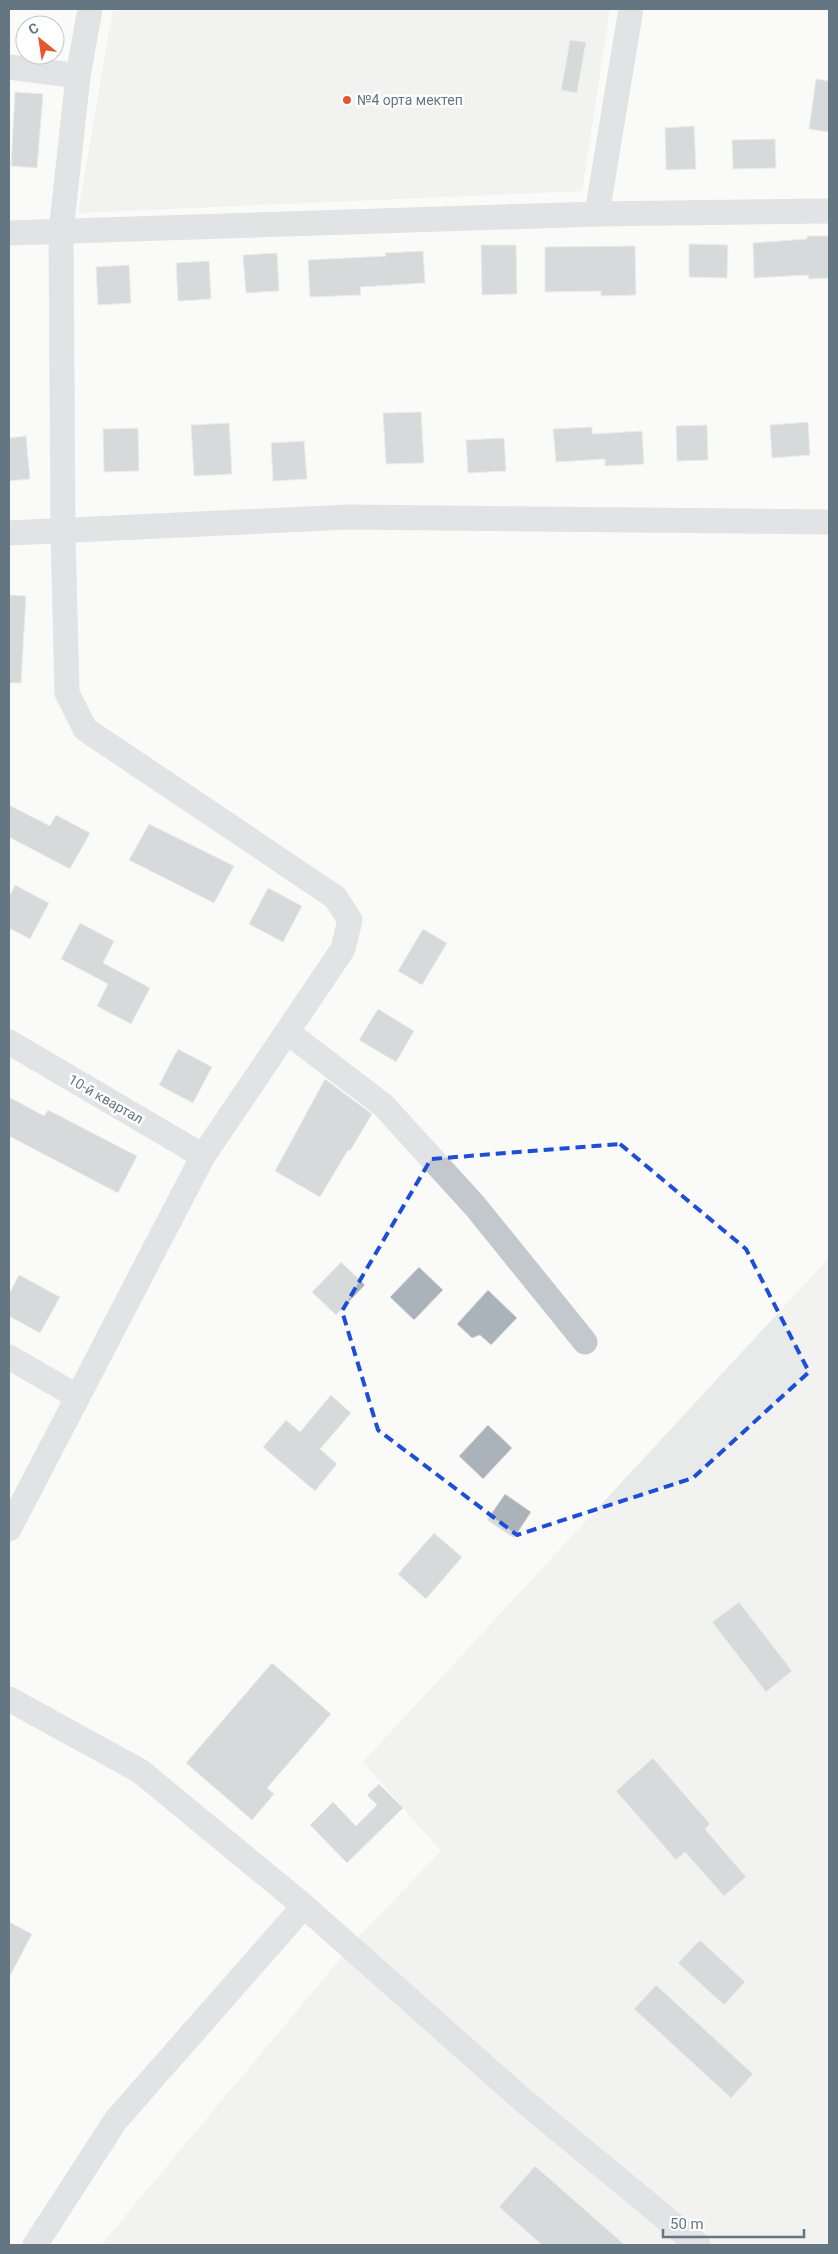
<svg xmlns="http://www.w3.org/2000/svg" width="838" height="2254" viewBox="0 0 838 2254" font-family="Roboto,sans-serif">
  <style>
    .built { fill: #e8e9e9 }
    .building { fill: #aab3b9; stroke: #dcdcda }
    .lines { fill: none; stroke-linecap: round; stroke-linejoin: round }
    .minor { stroke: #c3c8cc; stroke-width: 25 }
    .marked { fill: none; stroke: #1d4ed8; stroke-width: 4; stroke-dasharray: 10 6; stroke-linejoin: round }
    .poi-dot { fill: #e4572e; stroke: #fff; stroke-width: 2 }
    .labels { text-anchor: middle; stroke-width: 5; stroke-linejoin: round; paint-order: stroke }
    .poi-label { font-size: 14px; fill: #657683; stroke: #fff; text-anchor: start }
    .street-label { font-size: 14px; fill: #657683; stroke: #fff }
  </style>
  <rect width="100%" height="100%" fill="#fafaf8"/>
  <path class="built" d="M 113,9 L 610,9 L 582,191 L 78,213 Z
    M 829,1258 L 829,2245 L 101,2245 L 361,1934 L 441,1851 L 363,1762 Z"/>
  <path class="building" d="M 570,40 L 586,42 L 577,93 L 561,90 Z
    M 816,79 L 829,81 L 829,132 L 809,129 Z
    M 15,92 L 43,94 L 37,168 L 11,166 Z
    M 694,126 L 696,169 L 666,170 L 665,128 Z
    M 775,139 L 776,168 L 733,169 L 732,140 Z
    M 807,236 L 829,236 L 829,278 L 809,279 L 808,275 L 754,278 L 753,243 L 807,239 Z
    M 689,244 L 728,245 L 727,278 L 689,277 Z
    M 481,245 L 516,245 L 517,294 L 482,295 Z
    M 635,246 L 636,295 L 601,296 L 601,291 L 545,292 L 545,247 Z
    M 423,251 L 425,283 L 360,287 L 361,295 L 310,297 L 308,260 L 386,256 L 385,253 Z
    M 277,253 L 279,291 L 246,293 L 243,255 Z
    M 209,261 L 211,299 L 178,301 L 176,263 Z
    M 129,265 L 131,303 L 98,305 L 96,267 Z
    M 421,412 L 424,463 L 386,464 L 383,413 Z
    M 808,422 L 810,455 L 772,458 L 770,425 Z
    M 229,423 L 232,474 L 194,476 L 191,425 Z
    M 707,425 L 708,460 L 677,461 L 676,426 Z
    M 592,427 L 592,434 L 642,431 L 644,464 L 605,466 L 605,459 L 556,462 L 553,429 Z
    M 138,428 L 139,471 L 104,472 L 103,429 Z
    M 26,436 L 30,479 L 9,481 L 9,438 Z
    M 504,438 L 506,471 L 468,473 L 466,440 Z
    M 304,441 L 307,479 L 273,481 L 271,443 Z
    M 9,595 L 26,596 L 21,683 L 9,683 Z
    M 9,805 L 50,826 L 56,815 L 90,833 L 70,869 L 9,837 Z
    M 149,824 L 234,866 L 214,903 L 129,860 Z
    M 15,885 L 49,903 L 30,939 L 9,928 L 9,897 Z
    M 268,888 L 302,906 L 283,942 L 249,924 Z
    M 80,923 L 114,941 L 103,963 L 150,988 L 131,1024 L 97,1006 L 108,984 L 61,959 Z
    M 423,929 L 447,943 L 422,985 L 398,971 Z
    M 378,1009 L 414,1031 L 396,1062 L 359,1040 Z
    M 178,1049 L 212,1067 L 193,1103 L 159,1085 Z
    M 325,1079 L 372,1114 L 350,1151 L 348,1150 L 320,1197 L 275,1171 Z
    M 9,1097 L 44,1116 L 48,1110 L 137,1156 L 118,1193 L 9,1136 Z
    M 341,1262 L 365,1285 L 336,1315 L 312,1292 Z
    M 419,1267 L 443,1290 L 414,1320 L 390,1297 Z
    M 19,1275 L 60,1297 L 40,1333 L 9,1316 L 9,1294 Z
    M 488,1290 L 517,1318 L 491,1345 L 480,1335 L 472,1338 L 457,1324 Z
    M 331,1395 L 351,1413 L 320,1449 L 337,1464 L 315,1491 L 263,1447 L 286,1420 L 300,1432 Z
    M 488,1425 L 512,1448 L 483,1479 L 459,1456 Z
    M 505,1494 L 531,1512 L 514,1538 L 487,1520 Z
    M 434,1533 L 462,1557 L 426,1599 L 398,1574 Z
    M 739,1602 L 792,1671 L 766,1692 L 712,1622 Z
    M 272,1663 L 331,1714 L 267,1788 L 274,1794 L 252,1820 L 186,1763 Z
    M 653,1758 L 710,1824 L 705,1829 L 746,1877 L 724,1896 L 685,1852 L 676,1860 L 616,1791 Z
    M 379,1784 L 403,1808 L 347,1863 L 310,1825 L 333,1802 L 356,1826 L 377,1805 L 367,1795 Z
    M 9,1922 L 32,1934 L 9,1978 Z
    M 700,1940 L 745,1982 L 724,2005 L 678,1963 Z
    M 656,1985 L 753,2074 L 731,2098 L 634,2009 Z
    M 535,2166 L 584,2209 L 625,2245 L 542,2245 L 499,2207 Z"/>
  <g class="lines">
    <path class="minor" d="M 9,67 L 78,76
      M 597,214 L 829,211
      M 9,233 L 597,214 L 631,9
      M 9,533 L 349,517 L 829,522
      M 287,1032 L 383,1105 L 475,1206 L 585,1342
      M 9,1042 L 203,1156
      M 9,1357 L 78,1397
      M 9,1529 L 203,1156 L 343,949 L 350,920 L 335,897 L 85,729 L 67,693 L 63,532 L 61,232 L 78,76 L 90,9
      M 9,1699 L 140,1771 L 304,1906 L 525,2102 L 698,2245
      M 35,2245 L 116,2120 L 304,1906"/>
  </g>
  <path d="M0 0H838V2254H0ZM 620,1144 L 746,1249 L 809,1372 L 693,1478 L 517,1535 L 378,1430 L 342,1311 L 431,1159 Z" fill="#fafaf8" fill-opacity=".55" fill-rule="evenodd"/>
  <path class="marked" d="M 620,1144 L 746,1249 L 809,1372 L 693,1478 L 517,1535 L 378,1430 L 342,1311 L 431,1159 Z"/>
  <circle class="poi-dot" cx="347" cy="100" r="5"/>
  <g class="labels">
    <g class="poi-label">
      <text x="357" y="105">№4 орта мектеп</text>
    </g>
    <g class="street-label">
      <text transform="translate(106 1099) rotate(30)" y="5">10-й квартал</text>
    </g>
  </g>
  <rect width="838" height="2254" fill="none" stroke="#657683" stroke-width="20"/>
  <g transform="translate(40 40) rotate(330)"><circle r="24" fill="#ffffff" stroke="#c1c8cd"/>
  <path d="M0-4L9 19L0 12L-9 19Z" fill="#e4572e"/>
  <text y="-8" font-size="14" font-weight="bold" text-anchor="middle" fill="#657683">С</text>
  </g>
  <path d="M663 2229v8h141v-8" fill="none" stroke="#657683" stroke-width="2.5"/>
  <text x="670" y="2229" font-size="15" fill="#657683" stroke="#ffffff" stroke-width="4" paint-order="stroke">50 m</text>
</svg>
